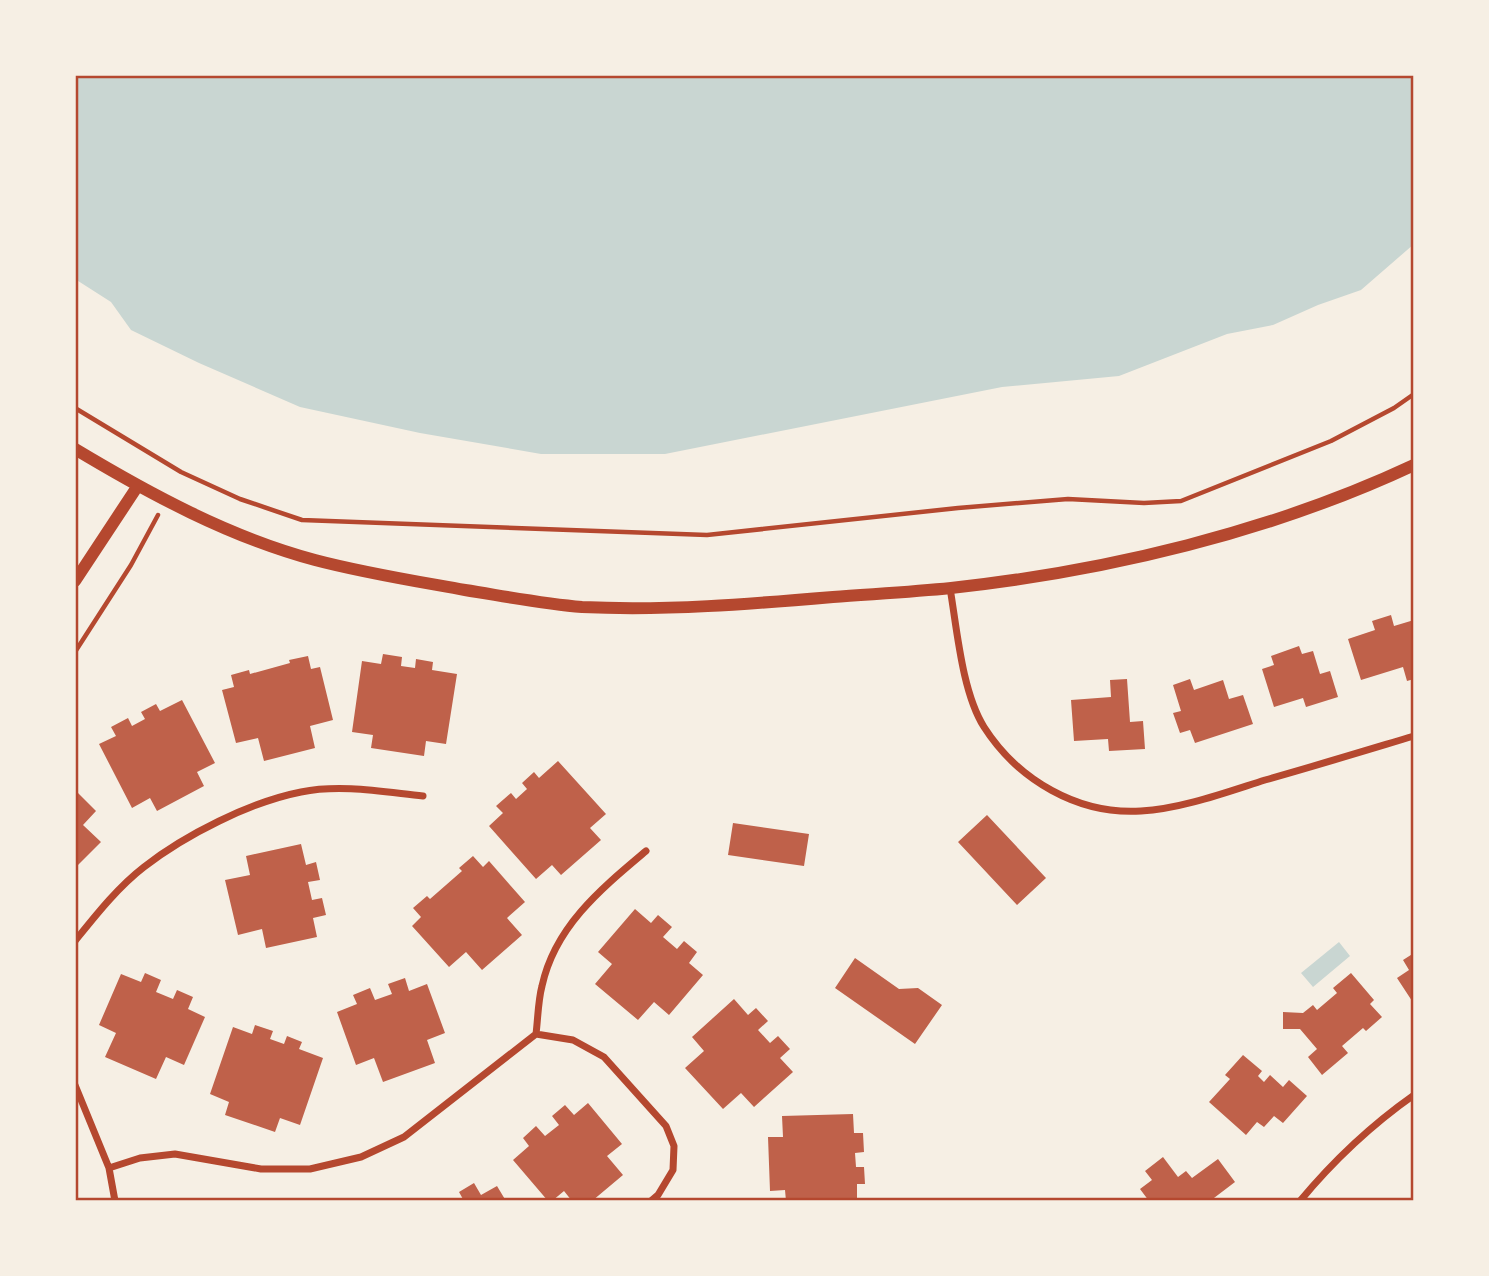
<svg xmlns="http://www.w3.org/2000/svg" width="1489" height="1276" viewBox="0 0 1489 1276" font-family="Rubik,sans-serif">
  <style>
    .water { fill: #c9d6d2 }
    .building { fill: #bf614a }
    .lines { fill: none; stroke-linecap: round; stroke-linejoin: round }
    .path { stroke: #b5482f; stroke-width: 4.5 }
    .minor { stroke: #b5482f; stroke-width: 7 }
    .tertiary { stroke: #b5482f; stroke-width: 12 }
    .neatline { fill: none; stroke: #b5482f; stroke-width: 2.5 }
  </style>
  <rect width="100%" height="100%" fill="#f6efe4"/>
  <path class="water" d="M 75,75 L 1414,75 L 1414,244 L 1361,290 L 1318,305 L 1273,325 L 1227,334 L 1119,376 L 1002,387 L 665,454 L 541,454 L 420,433 L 300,407 L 199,363 L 131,330 L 111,302 L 75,279 Z
    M 1339,942 L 1350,956 L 1313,987 L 1301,973 Z"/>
  <path class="building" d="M 1391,615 L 1394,626 L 1414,620 L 1414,679 L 1407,681 L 1403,667 L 1361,680 L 1348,639 L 1375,630 L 1372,621 Z
    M 1299,646 L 1302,654 L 1313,651 L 1320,674 L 1330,671 L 1338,697 L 1306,707 L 1303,698 L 1274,707 L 1262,669 L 1274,665 L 1271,656 Z
    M 383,654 L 402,657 L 401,666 L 415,668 L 416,659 L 433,662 L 432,670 L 457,674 L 446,744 L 426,741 L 424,756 L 371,748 L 373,735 L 352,732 L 362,661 L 381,664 Z
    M 308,656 L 311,669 L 320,667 L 333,720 L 310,726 L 315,748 L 264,761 L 258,738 L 236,743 L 222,690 L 234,687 L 231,675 L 249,670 L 250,674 L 290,663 L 289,660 Z
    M 1127,679 L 1130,722 L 1143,721 L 1145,749 L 1109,751 L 1108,739 L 1074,741 L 1071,700 L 1111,697 L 1110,680 Z
    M 1190,679 L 1194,690 L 1223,680 L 1229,699 L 1243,695 L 1253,724 L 1195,743 L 1190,730 L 1180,733 L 1173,713 L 1181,711 L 1173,685 Z
    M 182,700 L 215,763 L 197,772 L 204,786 L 157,811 L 150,798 L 132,808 L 99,744 L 116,736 L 111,727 L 128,718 L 132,726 L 145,719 L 141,712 L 156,704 L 160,711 Z
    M 558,761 L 606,814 L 590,828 L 601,840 L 561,875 L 552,865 L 536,879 L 489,826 L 503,813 L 496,806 L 511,793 L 516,799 L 527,789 L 522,783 L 534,772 L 539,778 Z
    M 75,790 L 96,811 L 83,825 L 101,842 L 75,868 Z
    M 987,815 L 1046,878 L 1017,905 L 958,842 Z
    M 733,823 L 809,834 L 804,866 L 728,855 Z
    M 301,844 L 306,865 L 316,862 L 320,880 L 308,882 L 312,900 L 322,898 L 326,915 L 313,918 L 317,937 L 266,948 L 262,929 L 238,935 L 225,880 L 250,875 L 246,856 Z
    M 473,856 L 483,867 L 489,861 L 525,902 L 507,918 L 522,935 L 482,970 L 466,952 L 449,967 L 412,926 L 421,917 L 413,908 L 427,896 L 430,899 L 462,871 L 459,868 Z
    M 635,909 L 651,923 L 658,915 L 672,927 L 663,937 L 677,949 L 684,941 L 697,952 L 689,963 L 703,975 L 669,1015 L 654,1002 L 638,1020 L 595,984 L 612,964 L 598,952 Z
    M 1414,953 L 1414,1004 L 1397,978 L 1409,970 L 1403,960 Z
    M 855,958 L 899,989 L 918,988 L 942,1005 L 915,1044 L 835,988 Z
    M 145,973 L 161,980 L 156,992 L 173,999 L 177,990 L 193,997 L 188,1009 L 205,1017 L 184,1065 L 166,1057 L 156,1079 L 105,1057 L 116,1033 L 99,1025 L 121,974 L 141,982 Z
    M 1351,973 L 1374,1000 L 1370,1004 L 1382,1017 L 1366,1031 L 1363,1028 L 1342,1046 L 1348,1053 L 1322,1075 L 1308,1057 L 1317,1049 L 1300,1029 L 1283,1029 L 1283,1012 L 1303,1013 L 1313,1005 L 1317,1010 L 1337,993 L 1333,988 Z
    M 405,978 L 409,991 L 427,984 L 445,1033 L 427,1040 L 435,1063 L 383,1082 L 374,1058 L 356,1065 L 337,1012 L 357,1004 L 353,995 L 370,988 L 375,1000 L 392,994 L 388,984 Z
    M 734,999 L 748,1015 L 756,1008 L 768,1021 L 758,1030 L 770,1043 L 778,1036 L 790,1049 L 780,1058 L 793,1072 L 754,1107 L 741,1093 L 723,1109 L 685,1068 L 704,1051 L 692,1037 Z
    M 255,1025 L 273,1031 L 270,1039 L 284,1044 L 287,1036 L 302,1042 L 299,1049 L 323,1058 L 300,1125 L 280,1118 L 275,1132 L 225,1115 L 229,1102 L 210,1094 L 233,1027 L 252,1034 Z
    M 1243,1055 L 1262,1071 L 1258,1076 L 1264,1082 L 1270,1075 L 1283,1087 L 1289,1080 L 1307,1096 L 1283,1123 L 1274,1116 L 1264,1127 L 1257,1122 L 1246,1135 L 1209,1102 L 1230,1079 L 1225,1075 Z
    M 588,1103 L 622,1144 L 607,1156 L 623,1175 L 592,1201 L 572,1201 L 564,1191 L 552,1201 L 548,1201 L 513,1160 L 529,1146 L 523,1138 L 536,1126 L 545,1136 L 559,1125 L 552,1116 L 565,1105 L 574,1115 Z
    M 853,1114 L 854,1133 L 863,1133 L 864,1152 L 855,1153 L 856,1167 L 864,1167 L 865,1184 L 857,1184 L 857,1201 L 786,1201 L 785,1190 L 770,1191 L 768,1137 L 783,1137 L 782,1116 Z
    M 1163,1157 L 1178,1177 L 1186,1171 L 1192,1178 L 1218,1159 L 1235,1182 L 1210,1201 L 1149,1201 L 1140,1189 L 1152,1180 L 1145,1171 Z
    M 474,1183 L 481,1195 L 497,1186 L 506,1201 L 464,1201 L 459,1192 Z"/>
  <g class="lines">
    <path class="path" d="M 75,408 L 181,472 L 240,499 L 302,520 L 707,535 L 958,508 L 1068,499 L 1144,503 L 1181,501 L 1331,441 L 1394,408 L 1414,394
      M 75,652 L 131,565 L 158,515"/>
    <path class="minor" d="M 950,588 C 957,629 962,692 984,727 C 1018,780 1078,815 1141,811 C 1181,809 1227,792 1265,780 C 1315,766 1364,751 1414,736
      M 75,941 C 96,915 118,887 144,867 C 185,835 250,802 301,792 C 341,784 384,792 423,796
      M 536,1034 C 538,1018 538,1001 542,986 C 555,926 602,888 646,851
      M 75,1085 L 109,1168 L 115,1201
      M 109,1168 L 140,1158 L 175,1154 L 261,1169 L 310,1169 L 361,1157 L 404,1137 L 536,1034 L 573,1040 L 604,1057 L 666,1126 L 674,1146 L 673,1170 L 658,1195 L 651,1201
      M 1300,1201 C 1334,1160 1370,1126 1414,1095"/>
    <path class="tertiary" d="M 75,449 C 150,494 229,537 315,560 C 364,573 415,581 465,590 C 503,596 543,604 582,607 C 665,611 750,604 833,597 C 872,594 912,592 951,588 C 1107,571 1271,532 1414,465
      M 75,581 L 137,487"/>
  </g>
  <rect width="1489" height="1276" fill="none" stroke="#f6efe4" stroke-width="154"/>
  <rect x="77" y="77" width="1335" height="1122" class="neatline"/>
</svg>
